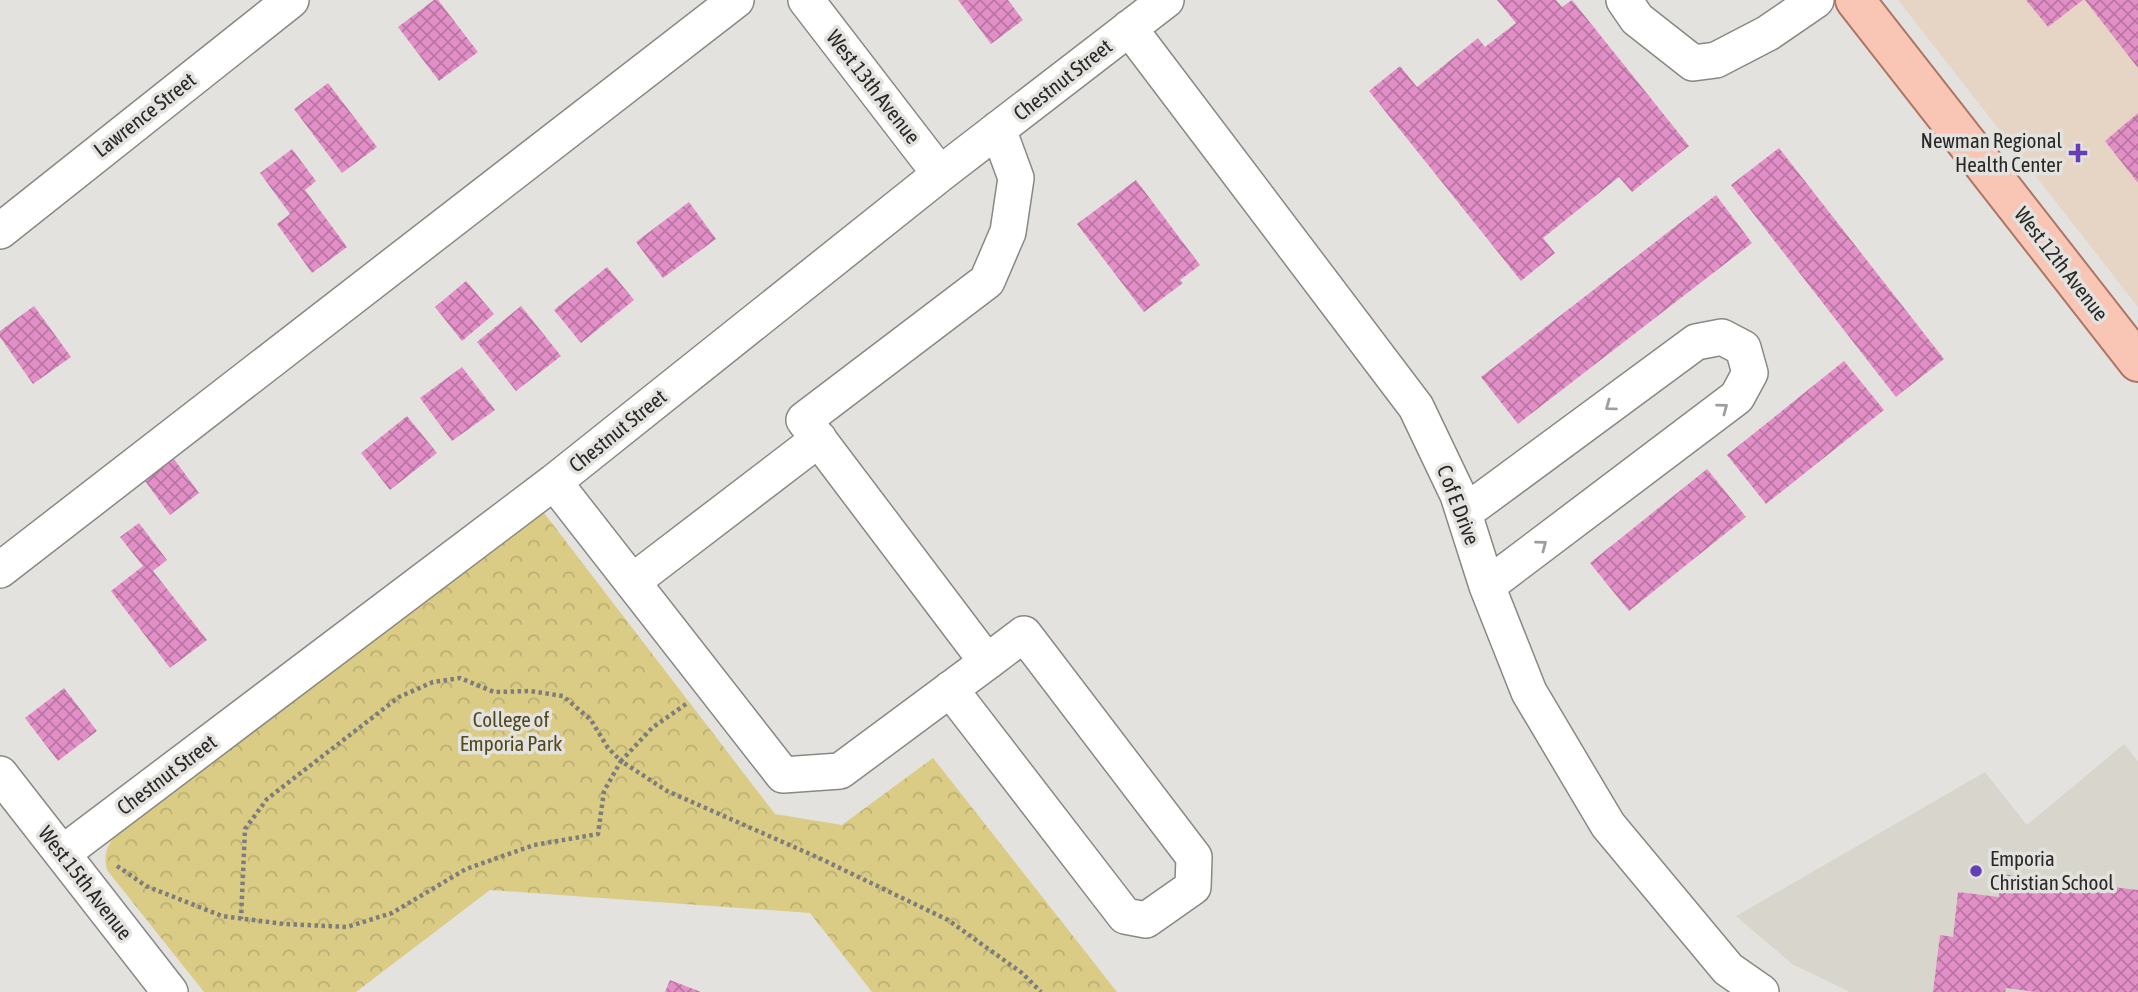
<svg xmlns="http://www.w3.org/2000/svg" width="2138" height="992" viewBox="0 0 2138 992" font-family="'Asap Condensed',sans-serif">
  <style>
    .built { fill: #d8d6cc }
    .medical { fill: #e6d5c4 }
    .park { fill: url(#park-crowns) }
    .building { fill: url(#building-cross-hatch) }
    .lines { fill: none; stroke-linecap: round; stroke-linejoin: round }
    .minor-casing { stroke: #888885; stroke-width: 38 }
    .major-casing { stroke: #ad7664; stroke-width: 42 }
    .path { stroke: #7e7d7b; stroke-width: 4.5; stroke-dasharray: 3.5 3.5; stroke-linecap: butt }
    .minor { stroke: #fff; stroke-width: 35 }
    .major { stroke: #f9c6b6; stroke-width: 38 }
    .oneway { stroke: #9e9e9e }
    .poi-dot { fill: #633eb6; stroke: #e3e2df; stroke-width: 2.5 }
    .labels { text-anchor: middle; stroke-width: 7; stroke-linejoin: round; paint-order: stroke }
    .street-label { font-size: 21px; fill: #282827; stroke: #e3e2df }
    .poi-label { font-size: 21px; fill: #282827; stroke: #e3e2df; text-anchor: end }
    .park-label { font-size: 21px; fill: #51491f; stroke: #e3e2df }
  </style>
  <defs>
    <pattern id="park-crowns" width="20" height="18" patternUnits="userSpaceOnUse" patternTransform="scale(1.75)"><rect width="20" height="18" fill="#dacc85"/><path d="M2 6a3 3 0 1 1 6 0M12 15a3 3 0 1 1 6 0" fill="none" stroke="#bbaf73"/></pattern>
    <pattern id="building-cross-hatch" width="8" height="8" patternUnits="userSpaceOnUse" patternTransform="scale(1.75)"><rect width="8" height="8" fill="#e38fc7"/><path d="M0 0l8 8M0 8l8-8" fill="none" stroke="#b875a2"/></pattern>
  </defs>
  <rect width="100%" height="100%" fill="#e3e2df"/>
  <path class="built" d="M 2124,744 L 2138,761 L 2138,992 L 1850,992 L 1792,964 L 1736,916 L 1985,772 L 2027,825 Z"/>
  <path class="medical" d="M 1898,0 L 2138,0 L 2138,307 Z"/>
  <path class="park" d="M 541,509 L 775,814 L 842,825 L 933,758 L 1117,992 L 872,992 L 810,913 L 490,890 L 356,992 L 204,992 L 107,870 C 103,854 107,846 117,833 Z"/>
  <path class="building" d="M 434,0 L 438,0 L 478,52 L 439,81 L 398,27 Z
    M 958,0 L 1008,0 L 1023,20 L 991,44 Z
    M 1497,0 L 1556,0 L 1562,7 L 1572,0 L 1689,146 L 1632,192 L 1619,177 L 1543,238 L 1555,253 L 1521,281 L 1369,91 L 1400,66 L 1417,87 L 1478,38 L 1485,47 L 1516,23 Z
    M 2026,0 L 2083,0 L 2048,27 Z
    M 2085,0 L 2138,0 L 2138,68 Z
    M 328,83 L 377,147 L 342,173 L 294,109 Z
    M 2138,113 L 2138,183 L 2105,141 Z
    M 1779,148 L 1944,359 L 1896,397 L 1731,185 Z
    M 292,149 L 316,181 L 305,190 L 347,247 L 312,273 L 277,224 L 290,214 L 260,173 Z
    M 1136,180 L 1200,265 L 1180,280 L 1183,283 L 1144,312 L 1077,224 Z
    M 1716,195 L 1752,243 L 1518,424 L 1481,377 Z
    M 689,202 L 716,239 L 663,278 L 636,242 Z
    M 607,267 L 634,300 L 581,343 L 554,310 Z
    M 466,281 L 494,314 L 462,341 L 435,307 Z
    M 34,306 L 71,357 L 33,384 L 0,337 L 0,331 Z
    M 521,306 L 561,356 L 516,391 L 477,342 Z
    M 1844,361 L 1884,410 L 1766,504 L 1727,455 Z
    M 462,367 L 495,410 L 452,441 L 420,398 Z
    M 407,416 L 437,453 L 390,490 L 361,453 Z
    M 174,459 L 199,493 L 170,515 L 145,481 Z
    M 1707,469 L 1746,517 L 1629,611 L 1590,563 Z
    M 139,523 L 167,560 L 153,571 L 207,640 L 170,668 L 111,591 L 143,566 L 120,537 Z
    M 64,688 L 97,731 L 58,761 L 25,718 Z
    M 2001,874 L 2138,890 L 2138,992 L 2036,992 L 2006,988 L 2005,992 L 1933,992 L 1940,935 L 1953,937 L 1958,892 L 1999,897 Z
    M 670,980 L 701,992 L 665,992 Z"/>
  <g class="lines">
    <defs>
      <path id="minor" d="M 806,0 L 940,174
        M 1624,0 L 1637,19 L 1693,63 L 1716,60 L 1768,33 L 1816,0
        M 1129,28 L 1416,407 L 1458,495 L 1487,586 L 1529,692 L 1608,825 L 1728,969 L 1761,992
        M 0,231 L 291,0
        M 554,482 L 783,775 L 840,771 L 987,662 L 804,420 L 987,281 L 1008,232 L 1016,178 L 998,129
        M 1464,513 L 1696,342 L 1722,337 L 1743,348 L 1750,373 L 1737,397 L 1487,586
        M 0,570 L 736,0
        M 632,582 L 819,439
        M 950,689 L 1125,916 L 1146,920 L 1193,887 L 1194,857 L 1024,634 L 987,662
        M 0,774 L 170,992
        M 63,853 L 554,482 L 940,174 L 1166,0"/>
      <path id="major" d="M 1855,0 L 2138,362"/>
    </defs>
    <use href="#minor" class="minor-casing"/>
    <use href="#major" class="major-casing"/>
    <path class="path" d="M 686,704 L 652,728 L 621,761 L 667,791 L 819,858 L 948,920 L 1022,973 L 1041,992
      M 117,866 L 146,886 L 222,916 L 284,924 L 347,927 L 392,913 L 466,869 L 534,845 L 598,834 L 604,791 L 621,761 L 608,748 L 591,720 L 563,696 L 530,691 L 494,692 L 460,678 L 433,682 L 399,697 L 267,799 L 245,829 L 241,919"/>
    <use href="#minor" class="minor"/>
    <use href="#major" class="major"/>
  </g>
  <defs><path id="oneway-chevron" d="M-2-3.5L2.5 0L-2 3.5" fill="none" stroke-width="1.6" stroke-linecap="round" stroke-linejoin="round" transform="scale(1.75)"/></defs>
  <g class="oneway">
    <use href="#oneway-chevron" transform="translate(1610 406) rotate(144)"/>
    <use href="#oneway-chevron" transform="translate(1723 408) rotate(-37)"/>
    <use href="#oneway-chevron" transform="translate(1542 545) rotate(-37)"/>
  </g>
  <g class="poi-dot">
    <path d="M2074.5 142.5h7v7h7v7h-7v7h-7v-7h-7v-7h7z"/>
    <circle cx="1976" cy="871" r="7"/>
  </g>
  <g class="labels">
    <g class="street-label">
      <text transform="translate(1063 80) rotate(-38)" y="7">Chestnut Street</text>
      <text transform="translate(873 87) rotate(52)" y="7">West 13th Avenue</text>
      <text transform="translate(145 115) rotate(-38)" y="7">Lawrence Street</text>
      <text transform="translate(2061 264) rotate(52)" y="7">West 12th Avenue</text>
      <text transform="translate(618 431) rotate(-39)" y="7">Chestnut Street</text>
      <text transform="translate(1458 505) rotate(69)" y="7">C of E Drive</text>
      <text transform="translate(167 775) rotate(-37)" y="7">Chestnut Street</text>
      <text transform="translate(85 883) rotate(52)" y="7">West 15th Avenue</text>
    </g>
    <g class="poi-label">
      <text x="2062" y="148">Newman Regional<tspan x="2062" dy="24">Health Center</tspan></text>
      <text x="1990" y="866" text-anchor="start">Emporia<tspan x="1990" dy="24">Christian School</tspan></text>
    </g>
    <g class="park-label">
      <text x="511" y="727">College of<tspan x="511" dy="24">Emporia Park</tspan></text>
    </g>
  </g>
</svg>
